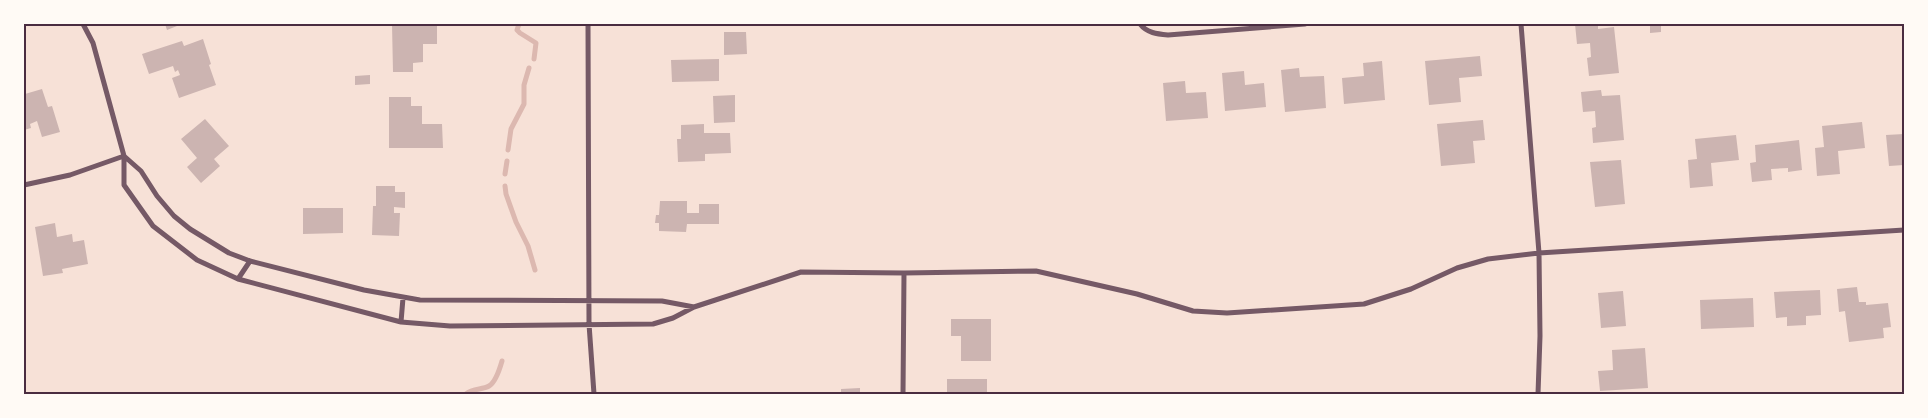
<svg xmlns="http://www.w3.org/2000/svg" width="1928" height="418" viewBox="0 0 1928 418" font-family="Raleway,sans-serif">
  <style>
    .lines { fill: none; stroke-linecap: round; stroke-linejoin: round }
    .stream { stroke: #dcb8b0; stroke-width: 5 }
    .building { fill: #ccb4b1 }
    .minor { stroke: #755966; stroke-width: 5 }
    .neatline { fill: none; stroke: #4a2c40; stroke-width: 2 }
  </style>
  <rect width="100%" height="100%" fill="#f7e1d7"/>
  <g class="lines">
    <path class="stream" d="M 519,24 L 517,30 L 520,33 L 536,43 L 534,59
      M 508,150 L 511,129 L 524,104 L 524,85 L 529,68
      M 505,174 L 507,161
      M 505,186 L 506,194 L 516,222 L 528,246 L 535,270
      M 466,394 C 473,388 482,390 489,386 C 496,382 500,368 502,361"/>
  </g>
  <path class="building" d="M 165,24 L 182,24 L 167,30 Z
    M 392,24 L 437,25 L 437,44 L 423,44 L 423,62 L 413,63 L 413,72 L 393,72 Z
    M 1575,24 L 1598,24 L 1598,29 L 1614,27 L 1619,73 L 1589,76 L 1587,58 L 1591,57 L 1590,43 L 1577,44 Z
    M 1650,24 L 1661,24 L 1661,32 L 1650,33 Z
    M 724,32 L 746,32 L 747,54 L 724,55 Z
    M 203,39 L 211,64 L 209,65 L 216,85 L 179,98 L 172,78 L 180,75 L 178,70 L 175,72 L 173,66 L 149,74 L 142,54 L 182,41 L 184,46 Z
    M 1480,56 L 1482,76 L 1459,78 L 1461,102 L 1429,105 L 1425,61 Z
    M 719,59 L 719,81 L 672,82 L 671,60 Z
    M 1382,61 L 1385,100 L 1344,104 L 1342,78 L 1364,76 L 1363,63 Z
    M 1299,68 L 1300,77 L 1324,76 L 1326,108 L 1285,112 L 1281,70 Z
    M 1244,71 L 1245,85 L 1264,83 L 1266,107 L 1225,111 L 1222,73 Z
    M 370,75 L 370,84 L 355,85 L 355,76 Z
    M 1185,81 L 1186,93 L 1206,92 L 1208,118 L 1166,121 L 1163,83 Z
    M 42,89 L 48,107 L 52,106 L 60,132 L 42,137 L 37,121 L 30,124 L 31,128 L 24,130 L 24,90 L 25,94 Z
    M 1601,90 L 1602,96 L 1620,95 L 1624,140 L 1593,143 L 1592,128 L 1596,127 L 1595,111 L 1583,112 L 1581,92 Z
    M 735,95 L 735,122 L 714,123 L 713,96 Z
    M 389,97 L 411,97 L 411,106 L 422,106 L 422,124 L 442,124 L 443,148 L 389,148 Z
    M 205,119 L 229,146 L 214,159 L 220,166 L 201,183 L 187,167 L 197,158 L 181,139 Z
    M 1483,120 L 1485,140 L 1473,141 L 1475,163 L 1441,166 L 1437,124 Z
    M 1862,122 L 1865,148 L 1838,151 L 1840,174 L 1817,176 L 1815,148 L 1824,147 L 1822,126 Z
    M 704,124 L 704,133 L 730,133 L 731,153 L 705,154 L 705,161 L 678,162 L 677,139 L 681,139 L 681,125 Z
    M 1904,134 L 1904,165 L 1889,166 L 1886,135 Z
    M 1736,135 L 1739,160 L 1711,163 L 1713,186 L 1690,188 L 1688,160 L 1697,159 L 1695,139 Z
    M 1799,140 L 1802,170 L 1788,172 L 1788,168 L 1771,169 L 1772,180 L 1752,182 L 1750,163 L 1756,162 L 1755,145 Z
    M 1621,160 L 1625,204 L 1595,207 L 1590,162 Z
    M 376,186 L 395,186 L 395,192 L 405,192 L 405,208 L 394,207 L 394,213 L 400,213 L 399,236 L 372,235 L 373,206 L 376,206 Z
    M 660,201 L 687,201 L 687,213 L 699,213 L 699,204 L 719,204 L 719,224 L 687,224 L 686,232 L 659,231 L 659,223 L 655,223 L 656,215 L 659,215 Z
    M 303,208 L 343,208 L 343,233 L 303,234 Z
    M 55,223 L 57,237 L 72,234 L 73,242 L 84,240 L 88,264 L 62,269 L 63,273 L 43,276 L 35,227 Z
    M 1857,287 L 1859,302 L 1866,302 L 1866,305 L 1888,303 L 1891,327 L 1883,328 L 1884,338 L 1849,342 L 1845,311 L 1839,312 L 1837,289 Z
    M 1820,290 L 1821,315 L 1806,316 L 1806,325 L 1787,326 L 1787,317 L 1776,318 L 1774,292 Z
    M 1623,291 L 1626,326 L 1601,328 L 1598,293 Z
    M 1753,298 L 1754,327 L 1701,329 L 1700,300 Z
    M 951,319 L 991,319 L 991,361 L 961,361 L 961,336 L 951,336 Z
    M 1645,348 L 1648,388 L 1600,391 L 1598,371 L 1613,370 L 1612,350 Z
    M 947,379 L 987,379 L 987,394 L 947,394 Z
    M 860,388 L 860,394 L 841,394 L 841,389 Z"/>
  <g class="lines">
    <path class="minor" d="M 83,24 L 93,43 L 124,156 L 124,185 L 153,226 L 197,260 L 238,279 L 401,322 L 450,326 L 653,324 L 673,318 L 694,307 L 801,272 L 904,273 L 1036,271 L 1137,294 L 1193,311 L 1227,313 L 1364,304 L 1411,289 L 1457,268 L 1488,259 L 1539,253 L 1904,230
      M 588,24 L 589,324 L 594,394
      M 1140,24 C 1147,33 1157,34 1168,35 L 1305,24
      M 1521,24 L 1539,253 L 1540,336 L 1538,394
      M 124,156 L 141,171 L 157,196 L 174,216 L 190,229 L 229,253 L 250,261 L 364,290 L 420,300 L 662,301 L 694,307
      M 24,185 L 70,175 L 124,156
      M 238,279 L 250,261
      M 401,322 L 403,298
      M 903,394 L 904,273"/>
  </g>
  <rect width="1928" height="418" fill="none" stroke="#fffaf5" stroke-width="50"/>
  <rect x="25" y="25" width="1878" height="368" class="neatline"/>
</svg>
